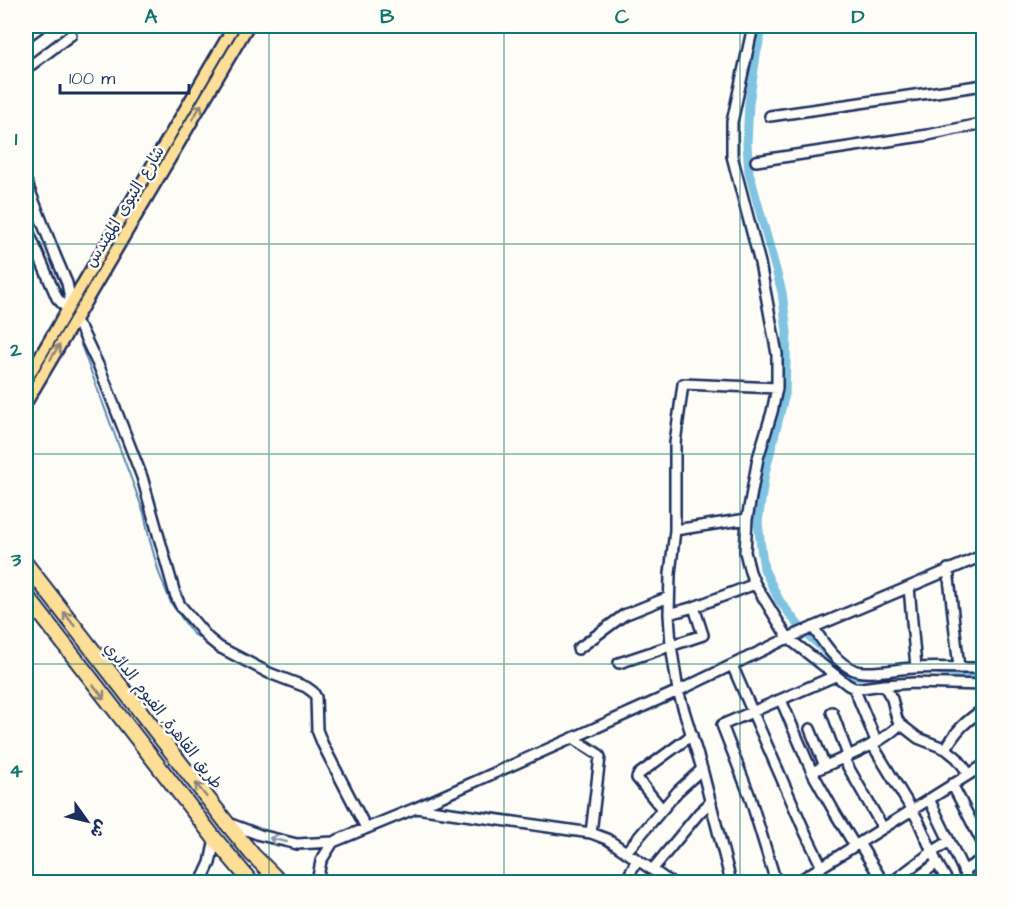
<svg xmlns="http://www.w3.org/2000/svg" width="1009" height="908" viewBox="0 0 1009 908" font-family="'Architects Daughter','Playpen Sans Arabic',sans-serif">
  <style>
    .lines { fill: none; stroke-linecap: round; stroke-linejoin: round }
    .stream { stroke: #5888ad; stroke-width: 2 }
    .canal { stroke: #81c4e2; stroke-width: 9 }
    .minor-casing { stroke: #1b2f5e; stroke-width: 14 }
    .major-casing { stroke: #1b2f5e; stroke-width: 15 }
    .highway-casing { stroke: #1b2f5e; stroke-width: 18 }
    .minor { stroke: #fdfcf7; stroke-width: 9 }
    .major { stroke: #fdde96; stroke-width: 10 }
    .highway { stroke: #fdde96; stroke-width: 14 }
    .oneway { stroke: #8c867a }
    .oneway2 { stroke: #8c96aa }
    .grid { fill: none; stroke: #0f766e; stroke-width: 1.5; stroke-opacity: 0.55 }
    .labels { text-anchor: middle; stroke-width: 5; stroke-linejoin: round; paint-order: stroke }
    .street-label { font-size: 16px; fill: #1b2f5e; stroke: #fdfcf7 }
    .neatline { fill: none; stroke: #0f766e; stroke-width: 2 }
    .grid-label { font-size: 20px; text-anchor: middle; font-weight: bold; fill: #0f766e }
  </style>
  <rect width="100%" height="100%" fill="#fdfcf7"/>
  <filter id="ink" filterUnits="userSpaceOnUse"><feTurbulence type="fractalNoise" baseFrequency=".0167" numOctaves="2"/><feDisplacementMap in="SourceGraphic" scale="12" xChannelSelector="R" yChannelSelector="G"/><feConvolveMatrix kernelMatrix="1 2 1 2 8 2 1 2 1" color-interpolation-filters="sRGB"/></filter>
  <g filter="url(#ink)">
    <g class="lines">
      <path class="stream" d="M 81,345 L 144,513 L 149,537 L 159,573 L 171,603 L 193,634 L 201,638"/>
      <path class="canal" d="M 763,26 L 756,55 L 749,104 L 747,144 L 749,172 L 782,292 L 787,332 L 785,394 L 765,473 L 758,522 L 761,548 L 764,569 L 779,600 L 802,630 L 820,646 L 849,676 L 870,675
        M 940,671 L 984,675"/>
      <defs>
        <path id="minor" d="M 26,37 L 41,26
          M 26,69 L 71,35
          M 770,116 L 984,85
          M 756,161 L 928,135 L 984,123
          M 26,181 L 55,255 L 67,283 L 70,298 L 67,309 L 57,298 L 26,226
          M 74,321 L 81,329 L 100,369 L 142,477 L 175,594 L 180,605 L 208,638 L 219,647 L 269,673 L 306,687 L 313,692 L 316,697 L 317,730 L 323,745 L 366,828
          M 675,530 L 747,519
          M 948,569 L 959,668
          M 755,584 L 788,638 L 848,685 L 854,688 L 861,688 L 884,685 L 914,683 L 984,685
          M 909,587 L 916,667
          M 669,614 L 670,574 L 675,530 L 675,443 L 683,384 L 777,388
          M 813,627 C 823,642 836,663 854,670 C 867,676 899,668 914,668 C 937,667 960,668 984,668
          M 578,649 L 624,615 L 669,597
          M 619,663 L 703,635 L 694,607
          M 732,665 L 805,832 L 822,867
          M 854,688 L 876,741
          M 781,700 L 812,772 L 835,813 L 855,846
          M 832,712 L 848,755
          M 900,724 L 918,738 L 946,749
          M 810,729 L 825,766
          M 573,738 L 598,754 L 600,757 L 591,833
          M 872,744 L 918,820 L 937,863 L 948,882
          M 843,758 L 883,828
          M 812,772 C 837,760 883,744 900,724 L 897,719 L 892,699 L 884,685
          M 969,774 L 957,758 L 946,749 C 955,731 967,720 984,709
          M 952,784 L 984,846
          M 929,799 L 969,882
          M 416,808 L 591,833 L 607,839 L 670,882
          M 662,809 L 637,778 L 639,774 L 692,735
          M 228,823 L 260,835 L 297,844 L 333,842 L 416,808 L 678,691 L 788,638 L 909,587 L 984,555
          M 859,843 L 883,882
          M 626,852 L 678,791 L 702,769
          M 652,870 L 699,813 L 711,802
          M 963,871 L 984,858
          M 201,882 L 210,863 L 215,839
          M 317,882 L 321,861 L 333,842
          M 626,882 L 637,859
          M 731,882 L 702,769 L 678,691 L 671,645 L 669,614 L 694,607 L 755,584 L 750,572 L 745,552 L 747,519 L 758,458 L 772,412 L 777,388 L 777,354 L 760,263 L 732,156 L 732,122 L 753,26
          M 776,882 L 749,794 L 722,725 L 835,676
          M 797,882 L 984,765
          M 892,882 L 932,852 L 948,842
          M 912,882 L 937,863"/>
        <path id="major" d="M 26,380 L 234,26
          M 26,403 L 248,26"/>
        <path id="highway" d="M 26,564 L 226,822 L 252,854 L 280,882
          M 26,595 L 215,839 L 251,882"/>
      </defs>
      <use href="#minor" class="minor-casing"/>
      <use href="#major" class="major-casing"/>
      <use href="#highway" class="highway-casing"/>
      <use href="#minor" class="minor"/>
      <use href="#major" class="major"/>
      <use href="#highway" class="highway"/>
    </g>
    <defs><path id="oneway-shaft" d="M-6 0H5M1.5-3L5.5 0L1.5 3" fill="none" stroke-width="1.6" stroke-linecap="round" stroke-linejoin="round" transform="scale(1.5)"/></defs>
    <g class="oneway">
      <use href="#oneway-shaft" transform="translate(197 112) rotate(-59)"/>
      <use href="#oneway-shaft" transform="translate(55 352) rotate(-59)"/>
      <use href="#oneway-shaft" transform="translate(69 619) rotate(-128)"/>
      <use href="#oneway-shaft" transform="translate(99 692) rotate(52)"/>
      <use href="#oneway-shaft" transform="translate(201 790) rotate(-128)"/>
    </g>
    <use class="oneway2" href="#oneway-shaft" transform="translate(278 840) rotate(-167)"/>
  </g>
  <path class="grid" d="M 269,26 L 269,882M 504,26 L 504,882M 740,26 L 740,882M 26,244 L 984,244M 26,454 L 984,454M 26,664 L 984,664"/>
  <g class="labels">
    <g class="street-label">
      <text transform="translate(124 206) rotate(-59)" y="6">شارع النبوى المهندس</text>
      <text transform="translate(164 715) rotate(52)" y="6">طريق القاهرة, الفيوم الدائري</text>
    </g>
  </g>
  <rect width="1009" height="908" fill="none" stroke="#fdfcf7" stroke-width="66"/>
  <g transform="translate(87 821) rotate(124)" stroke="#fdfcf7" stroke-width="4.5" paint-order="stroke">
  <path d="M0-4.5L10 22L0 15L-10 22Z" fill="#1b2f5e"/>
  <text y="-9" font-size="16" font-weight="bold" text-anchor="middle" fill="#1b2f5e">ش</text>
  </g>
  <path d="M60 84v9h129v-9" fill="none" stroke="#1b2f5e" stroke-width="3"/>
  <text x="69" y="84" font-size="18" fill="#1b2f5e" stroke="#fdfcf7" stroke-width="4.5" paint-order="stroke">100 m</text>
  <rect x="33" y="33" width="943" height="842" class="neatline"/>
  <g class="grid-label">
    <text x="151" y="23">A</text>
    <text x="387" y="23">B</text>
    <text x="622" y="23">C</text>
    <text x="858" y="23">D</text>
    <text x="16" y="145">1</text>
    <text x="16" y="356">2</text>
    <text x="16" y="566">3</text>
    <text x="16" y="777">4</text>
  </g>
</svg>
